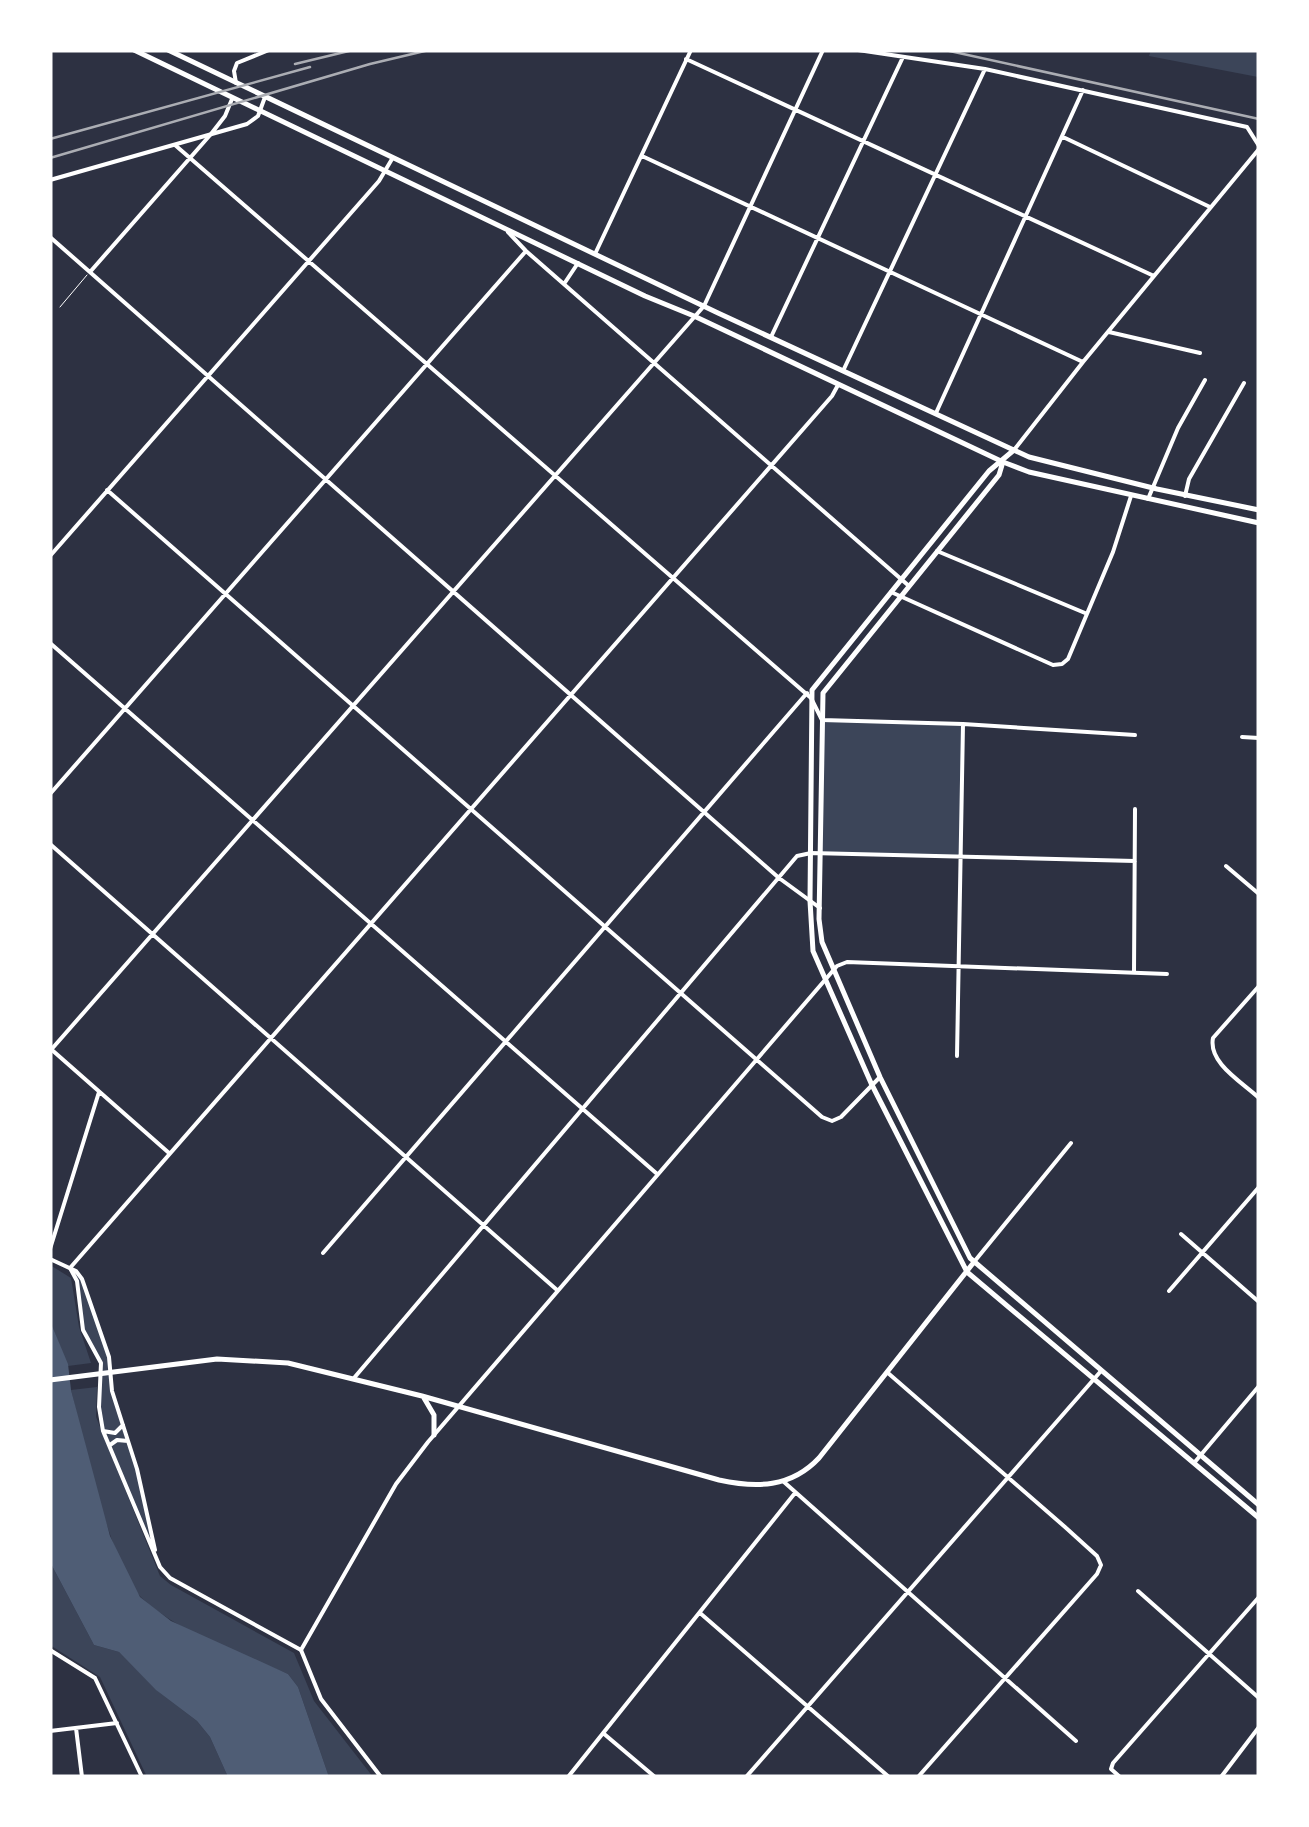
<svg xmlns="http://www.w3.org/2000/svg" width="1309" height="1827" viewBox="0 0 1309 1827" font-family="'PT Sans',sans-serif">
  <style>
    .green { fill: #3c4559 }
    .water { fill: #4f5d75 }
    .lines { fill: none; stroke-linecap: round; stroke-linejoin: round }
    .service { stroke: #fff; stroke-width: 1 }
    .minor { stroke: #fff; stroke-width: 4 }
    .tertiary { stroke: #fff; stroke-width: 4 }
    .secondary { stroke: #fff; stroke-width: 5 }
    .primary { stroke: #fff; stroke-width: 5 }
    .rail { stroke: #abadb3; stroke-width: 2.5 }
  </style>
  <rect width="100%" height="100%" fill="#2d3142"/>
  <path class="green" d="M 1151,50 L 1259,50 L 1258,77 L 1149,56 Z
    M 822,720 L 963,724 L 960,856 L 821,854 Z
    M 50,1265 L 71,1278 L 79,1327 L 91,1363 L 68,1366 L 50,1321 Z
    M 70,1268 L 79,1274 L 109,1357 L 113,1392 L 137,1469 L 157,1562 L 101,1423 L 101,1363 L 85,1335 L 77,1281 Z
    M 97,1387 L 96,1417 L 160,1576 L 171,1585 L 294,1653 L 314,1701 L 373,1777 L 329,1777 L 298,1687 L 288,1674 C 241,1653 183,1635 144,1600 C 111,1571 83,1437 71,1390 Z
    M 50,1562 L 94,1645 L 119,1652 L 159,1692 L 197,1721 L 210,1737 L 228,1777 L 147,1777 L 100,1677 L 50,1645 Z"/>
  <path class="water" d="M 50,1321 L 68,1364 L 71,1390 L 110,1536 L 140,1597 L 171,1621 L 288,1674 L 298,1687 L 329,1777 L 228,1777 L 210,1737 L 197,1721 L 156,1690 L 119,1652 L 94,1645 L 50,1562 Z"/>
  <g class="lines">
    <path class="service" d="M 60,307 L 87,275"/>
    <path class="minor" d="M 858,50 L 985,69 L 1247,127 L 1259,146
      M 686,59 L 1154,276
      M 236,83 L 234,71 L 237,63 L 269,50
      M 1063,137 L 1210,207
      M 175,145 L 811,698 L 822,720 L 963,724 L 1135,735
      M 642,156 L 1083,362
      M 508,232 L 526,251 L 909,586
      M 50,237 L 779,878 L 820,908
      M 595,254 L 691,50
      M 90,272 L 211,134
      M 564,284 L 578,263
      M 1109,332 L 1200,353
      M 771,337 L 903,57
      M 843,371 L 985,69
      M 936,413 L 1083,90
      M 1014,450 L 1083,362 L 1259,149
      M 107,490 L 822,1117 L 832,1121 L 841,1117 L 880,1077
      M 1185,496 L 1189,479 L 1244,383
      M 1148,499 L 1178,428 L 1205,380
      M 937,551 L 1085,613
      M 50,556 L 379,181 L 392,159
      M 891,592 L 1053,665 L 1062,664 L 1068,659 L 1113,552 L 1131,496
      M 50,643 L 656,1173
      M 1242,737 L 1259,738
      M 50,794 L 526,251
      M 50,844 L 557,1290
      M 1226,866 L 1259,894
      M 1134,972 L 1135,809
      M 1259,986 L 1213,1038 C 1208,1063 1242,1082 1259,1098
      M 52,1050 L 169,1153
      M 50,1051 L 704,306 L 823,50
      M 957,1056 L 963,724
      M 1181,1234 L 1259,1302
      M 50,1249 L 99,1092
      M 323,1253 L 807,693
      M 974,1262 L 1071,1143
      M 70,1268 L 832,396 L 838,385
      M 1169,1291 L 1259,1187
      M 888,1373 L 1065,1527 L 1097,1556 L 1101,1565 L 1097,1574 L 918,1777
      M 354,1378 L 797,856 L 811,853 L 1135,861
      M 1194,1463 L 1259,1386
      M 784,1482 L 1076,1741
      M 1138,1591 L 1259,1698
      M 700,1613 L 889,1777
      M 50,1650 L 95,1678 L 142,1777
      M 301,1650 L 396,1484 L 428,1442 L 837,966 L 847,962 L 1167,974
      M 76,1728 L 82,1777
      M 50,1731 L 117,1723
      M 603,1733 L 655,1777
      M 568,1777 L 795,1493
      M 746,1777 L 1101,1371
      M 1120,1777 L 1111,1769 L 1113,1763 L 1259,1597
      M 1221,1777 L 1259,1727"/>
    <path class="tertiary" d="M 211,134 L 225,116 L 232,99
      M 50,180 L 247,124 L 258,116 L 265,97
      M 50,1259 L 76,1271 L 82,1279 L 109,1357 L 112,1391 L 137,1469 L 155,1550
      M 70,1268 L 77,1281 L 83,1330 L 101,1363 L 99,1407 L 103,1431 L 160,1567 L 170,1578 L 301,1650 L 321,1699 L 381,1777
      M 103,1431 L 115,1433 L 123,1425
      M 110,1445 L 117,1440 L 128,1441"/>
    <path class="secondary" d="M 1014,450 L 989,471 L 812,690 L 810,901 L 813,951 L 871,1083 L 967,1272 L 1259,1518
      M 1002,465 L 999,475 L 823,693 L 819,919 L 822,942 L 880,1077 L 970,1258 L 1259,1505
      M 50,1380 L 217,1359 L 288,1363 L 422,1396 L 719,1480 C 756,1488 791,1488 819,1458 L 974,1262
      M 424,1398 L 434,1415 L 434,1435"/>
    <path class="primary" d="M 134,50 L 645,296 L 694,316 L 1003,462 L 1029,472 L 1259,523
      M 168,50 L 718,313 L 1029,457 L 1157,489 L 1259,510"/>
    <path class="rail" d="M 945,50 L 1259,119
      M 295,64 L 353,50
      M 50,139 L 310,67
      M 50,158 L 370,64 L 429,50"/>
  </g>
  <rect width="1309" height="1827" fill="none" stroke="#ffffff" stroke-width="105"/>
</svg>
